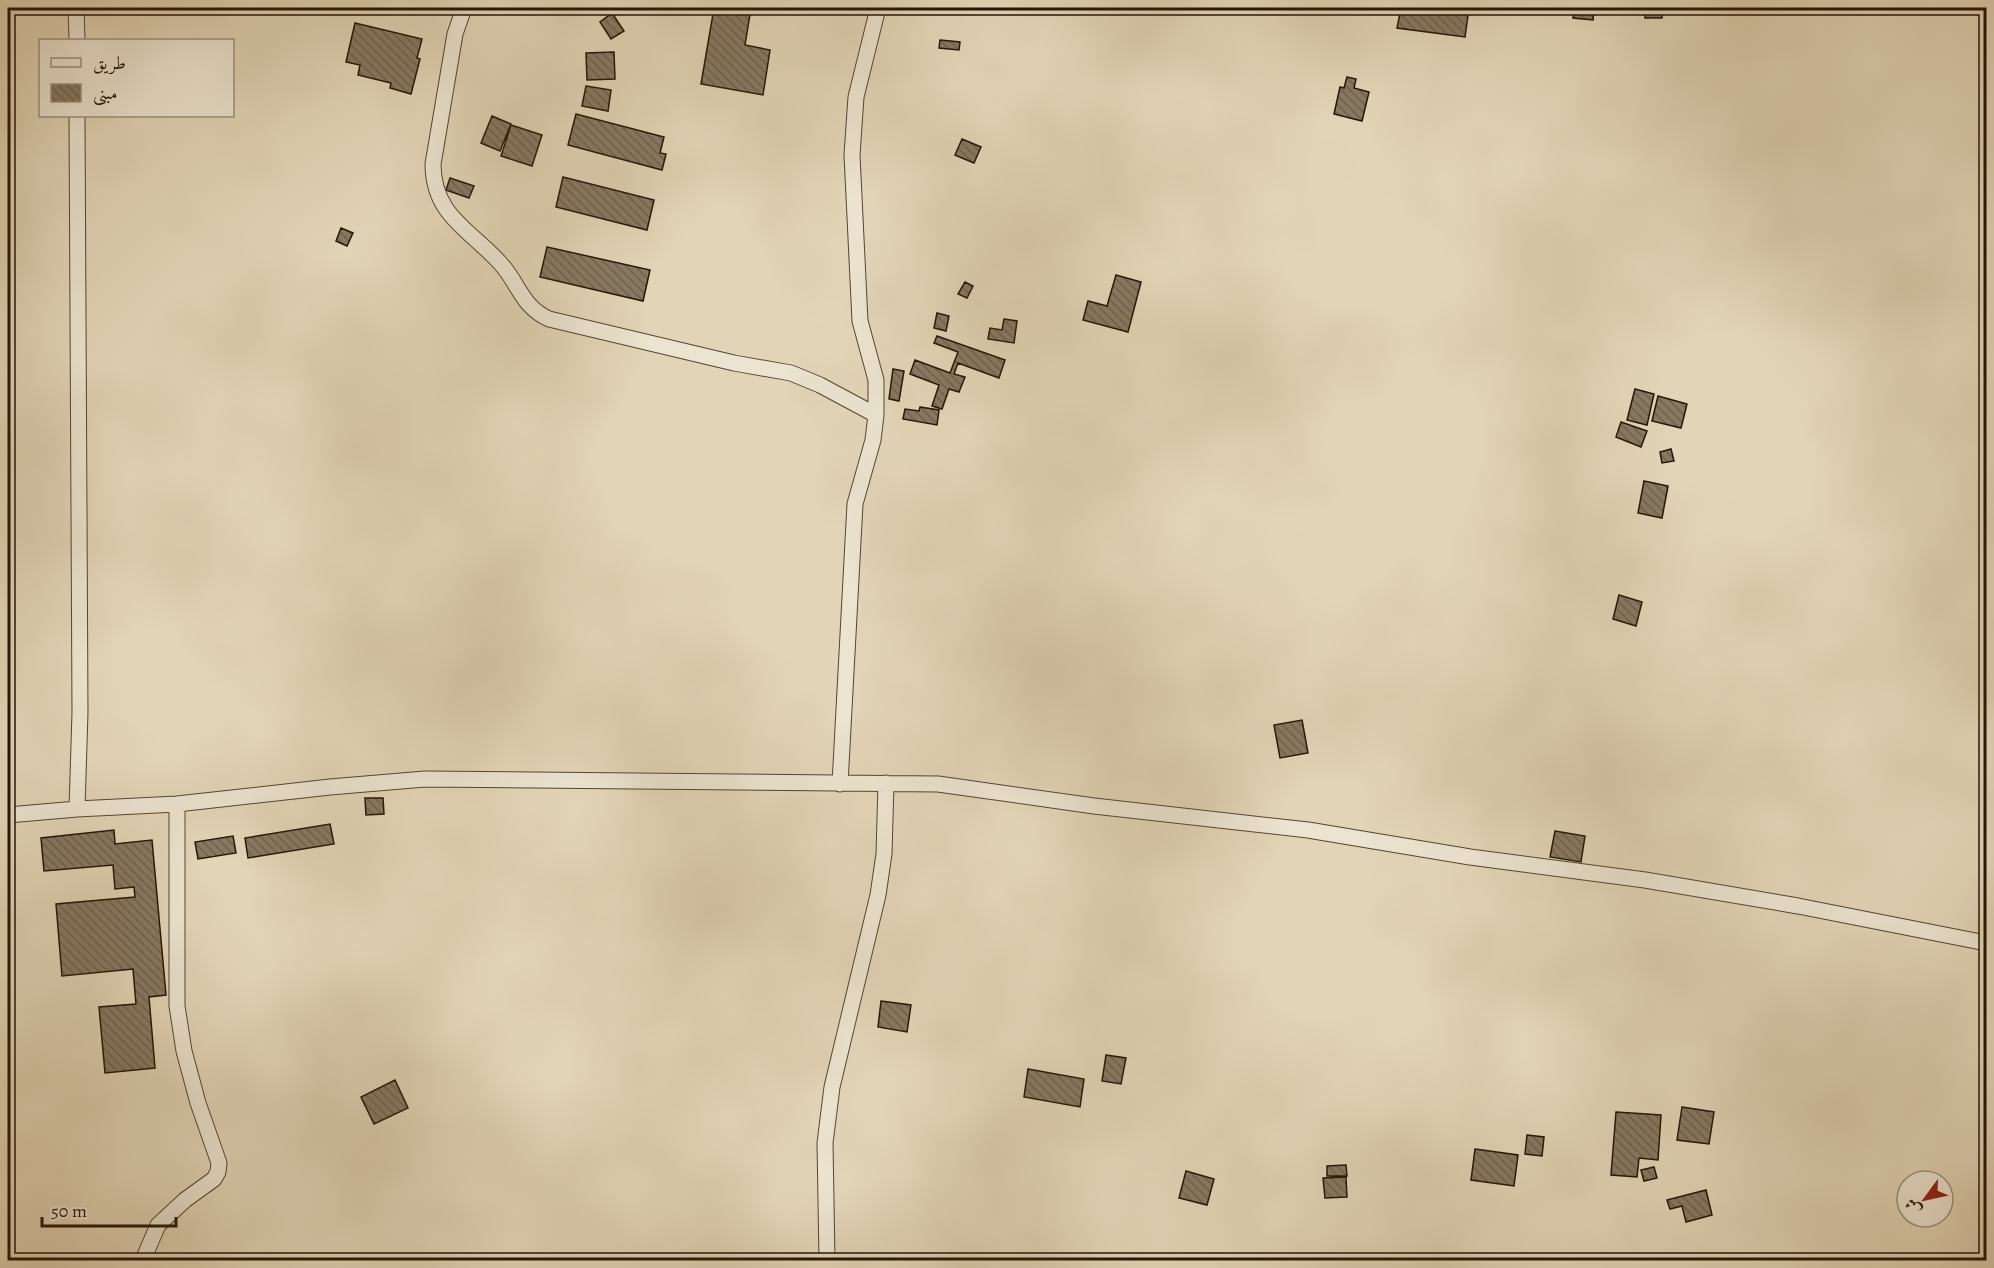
<svg xmlns="http://www.w3.org/2000/svg" width="1994" height="1268" viewBox="0 0 1994 1268" font-family="Alegreya,Amiri,serif">
  <style>
    .building { fill: url(#building-back-hatch); stroke: #241506; stroke-width: 1.5 }
    .lines { fill: none; stroke-linecap: round; stroke-linejoin: round }
    .street-casing { stroke: #544532; stroke-width: 17 }
    .street { stroke: #ece4d0; stroke-width: 15 }
  </style>
  <defs>
    <pattern id="building-back-hatch" width="6" height="6" patternUnits="userSpaceOnUse" patternTransform="scale(1.5)"><rect width="6" height="6" fill="#877962"/><path d="M-1 5l2 2M0 0l6 6M5-1l2 2" fill="none" stroke="#6e624f"/></pattern>
  </defs>
  <rect width="100%" height="100%" fill="#e2d5b7"/>
  <filter id="stains"><feTurbulence type="fractalNoise" baseFrequency=".00333" numOctaves="4"/><feColorMatrix values="0 0 0 0 .2 0 0 0 0 .09 0 0 0 0 .02 0 0 0 .5 -.17"/></filter>
  <radialGradient id="worn" r=".72"><stop offset=".6" stop-color="#630" stop-opacity="0"/><stop offset="1" stop-color="#630" stop-opacity=".3"/></radialGradient>
  <path class="building" d="M 714,8 L 751,8 L 745,45 L 770,50 L 763,95 L 701,84 Z
    M 1401,8 L 1469,8 L 1465,37 L 1397,28 Z
    M 1486,8 L 1516,8 L 1487,11 Z
    M 1574,8 L 1642,8 L 1641,13 L 1594,8 L 1593,20 L 1573,18 Z
    M 1645,8 L 1662,8 L 1662,18 L 1645,18 Z
    M 612,13 L 624,31 L 611,39 L 600,22 Z
    M 355,23 L 422,39 L 417,58 L 420,59 L 411,94 L 390,88 L 391,83 L 358,75 L 360,65 L 346,62 Z
    M 940,40 L 960,42 L 959,50 L 939,48 Z
    M 614,52 L 615,79 L 587,80 L 586,53 Z
    M 1347,77 L 1356,79 L 1354,88 L 1369,92 L 1362,121 L 1334,114 L 1340,87 L 1344,88 Z
    M 586,86 L 611,90 L 608,111 L 582,106 Z
    M 576,114 L 664,137 L 660,153 L 666,154 L 662,170 L 568,145 Z
    M 492,116 L 511,124 L 500,151 L 481,143 Z
    M 511,125 L 542,135 L 532,166 L 501,156 Z
    M 962,139 L 981,147 L 974,163 L 955,155 Z
    M 563,177 L 654,200 L 647,230 L 556,207 Z
    M 450,178 L 474,186 L 469,198 L 446,190 Z
    M 341,228 L 353,233 L 347,246 L 336,241 Z
    M 547,247 L 650,270 L 643,301 L 540,277 Z
    M 1116,275 L 1141,282 L 1128,332 L 1083,320 L 1088,301 L 1107,306 Z
    M 965,282 L 973,286 L 967,298 L 958,294 Z
    M 937,313 L 949,316 L 946,331 L 934,328 Z
    M 1004,319 L 1017,321 L 1014,343 L 988,339 L 990,328 L 1002,330 Z
    M 937,336 L 1005,360 L 999,378 L 958,363 L 954,374 L 965,377 L 959,392 L 949,389 L 942,409 L 932,406 L 939,385 L 910,374 L 915,360 L 950,373 L 958,352 L 934,343 Z
    M 893,369 L 904,371 L 899,401 L 889,399 Z
    M 1635,389 L 1654,394 L 1647,425 L 1627,420 Z
    M 1658,396 L 1687,404 L 1681,428 L 1652,421 Z
    M 920,407 L 939,410 L 937,425 L 903,419 L 905,409 L 919,411 Z
    M 1621,422 L 1647,431 L 1641,447 L 1616,437 Z
    M 1671,449 L 1674,461 L 1662,463 L 1660,452 Z
    M 1644,481 L 1668,486 L 1662,518 L 1638,513 Z
    M 1619,595 L 1642,602 L 1636,626 L 1613,619 Z
    M 1302,720 L 1308,753 L 1280,758 L 1274,725 Z
    M 365,798 L 383,798 L 384,814 L 366,815 Z
    M 330,824 L 334,844 L 248,858 L 245,838 Z
    M 114,830 L 115,844 L 152,840 L 166,995 L 149,997 L 155,1068 L 105,1073 L 99,1007 L 136,1004 L 133,969 L 62,976 L 56,904 L 135,897 L 134,887 L 115,889 L 113,865 L 44,871 L 41,838 Z
    M 1555,831 L 1585,836 L 1581,862 L 1550,857 Z
    M 233,836 L 236,853 L 198,859 L 195,842 Z
    M 881,1001 L 911,1005 L 907,1032 L 878,1027 Z
    M 1106,1055 L 1126,1058 L 1121,1084 L 1102,1081 Z
    M 1028,1069 L 1084,1079 L 1080,1107 L 1024,1097 Z
    M 395,1080 L 408,1108 L 374,1124 L 361,1097 Z
    M 1682,1107 L 1714,1112 L 1709,1144 L 1677,1140 Z
    M 1616,1112 L 1661,1115 L 1658,1160 L 1639,1158 L 1637,1177 L 1611,1175 Z
    M 1527,1135 L 1544,1137 L 1542,1156 L 1525,1154 Z
    M 1475,1149 L 1518,1155 L 1514,1186 L 1471,1180 Z
    M 1346,1165 L 1347,1176 L 1327,1176 L 1327,1166 Z
    M 1654,1167 L 1657,1178 L 1644,1181 L 1641,1170 Z
    M 1186,1171 L 1214,1179 L 1207,1205 L 1179,1198 Z
    M 1346,1177 L 1347,1197 L 1325,1198 L 1323,1178 Z
    M 1706,1190 L 1712,1215 L 1686,1222 L 1682,1206 L 1670,1209 L 1667,1200 Z"/>
  <g class="lines">
    <defs>
      <path id="street" d="M 76,8 L 77,40
        M 464,8 L 455,34 L 433,164 C 433,216 471,230 501,264 C 519,284 522,307 549,319 L 734,363 L 791,373 L 820,385 L 876,415 L 873,440 L 855,504 L 840,784
        M 77,116 L 80,712 L 77,809
        M 876,415 L 876,380 L 860,321 L 852,155 L 856,97 L 878,8
        M 8,815 L 77,809 L 177,804 L 330,787 L 425,779 L 938,784 L 1094,806 L 1308,830 L 1470,857 L 1645,880 L 1798,906 L 1986,943
        M 143,1260 L 158,1225 L 185,1200 L 214,1179 L 218,1172 L 219,1163 L 198,1103 L 184,1051 L 177,1006 L 177,804
        M 827,1260 L 825,1143 L 832,1087 L 878,895 L 884,854 L 886,783"/>
    </defs>
    <use href="#street" class="street-casing"/>
    <use href="#street" class="street"/>
  </g>
  <rect width="1994" height="1268" fill="none" stroke="#e2d5b7" stroke-width="30"/>
  <rect x="9" y="9" width="1976" height="1250" fill="none" stroke="#241506" stroke-width="3"/>
  <rect x="15" y="15" width="1964" height="1238" fill="none" stroke="#241506" stroke-width="1.5"/>
  <rect x="39" y="39" width="195" height="78" fill="#ece4d0" stroke="#9c917f" stroke-width="1.5"/>
  <rect x="51" y="58" width="30" height="9" fill="#ece4d0" stroke="#9c917f" stroke-width="1.5"/>
  <text x="93" y="69" font-size="18" fill="#241506">طريق</text>
  <rect x="51" y="84" width="30" height="18" fill="url(#building-back-hatch)" stroke="#9c917f" stroke-width="1.5"/>
  <text x="93" y="99" font-size="18" fill="#241506">مبنى</text>
  <g transform="translate(1925 1199) rotate(237)"><circle r="28" fill="#ece4d0" stroke="#9c917f" stroke-width="1.5"/>
  <path d="M0-4.5L10 22L0 15L-10 22Z" fill="#8f2418"/>
  <text y="-9" font-size="16" font-weight="bold" text-anchor="middle" fill="#241506">ش</text>
  </g>
  <path d="M42 1217v9h134v-9" fill="none" stroke="#241506" stroke-width="3"/>
  <text x="51" y="1217" font-size="18" fill="#241506" stroke="#ece4d0" stroke-width="4.5" paint-order="stroke">50 m</text>
  <rect width="100%" height="100%" filter="url(#stains)"/>
  <rect width="100%" height="100%" fill="url(#worn)"/>
</svg>
